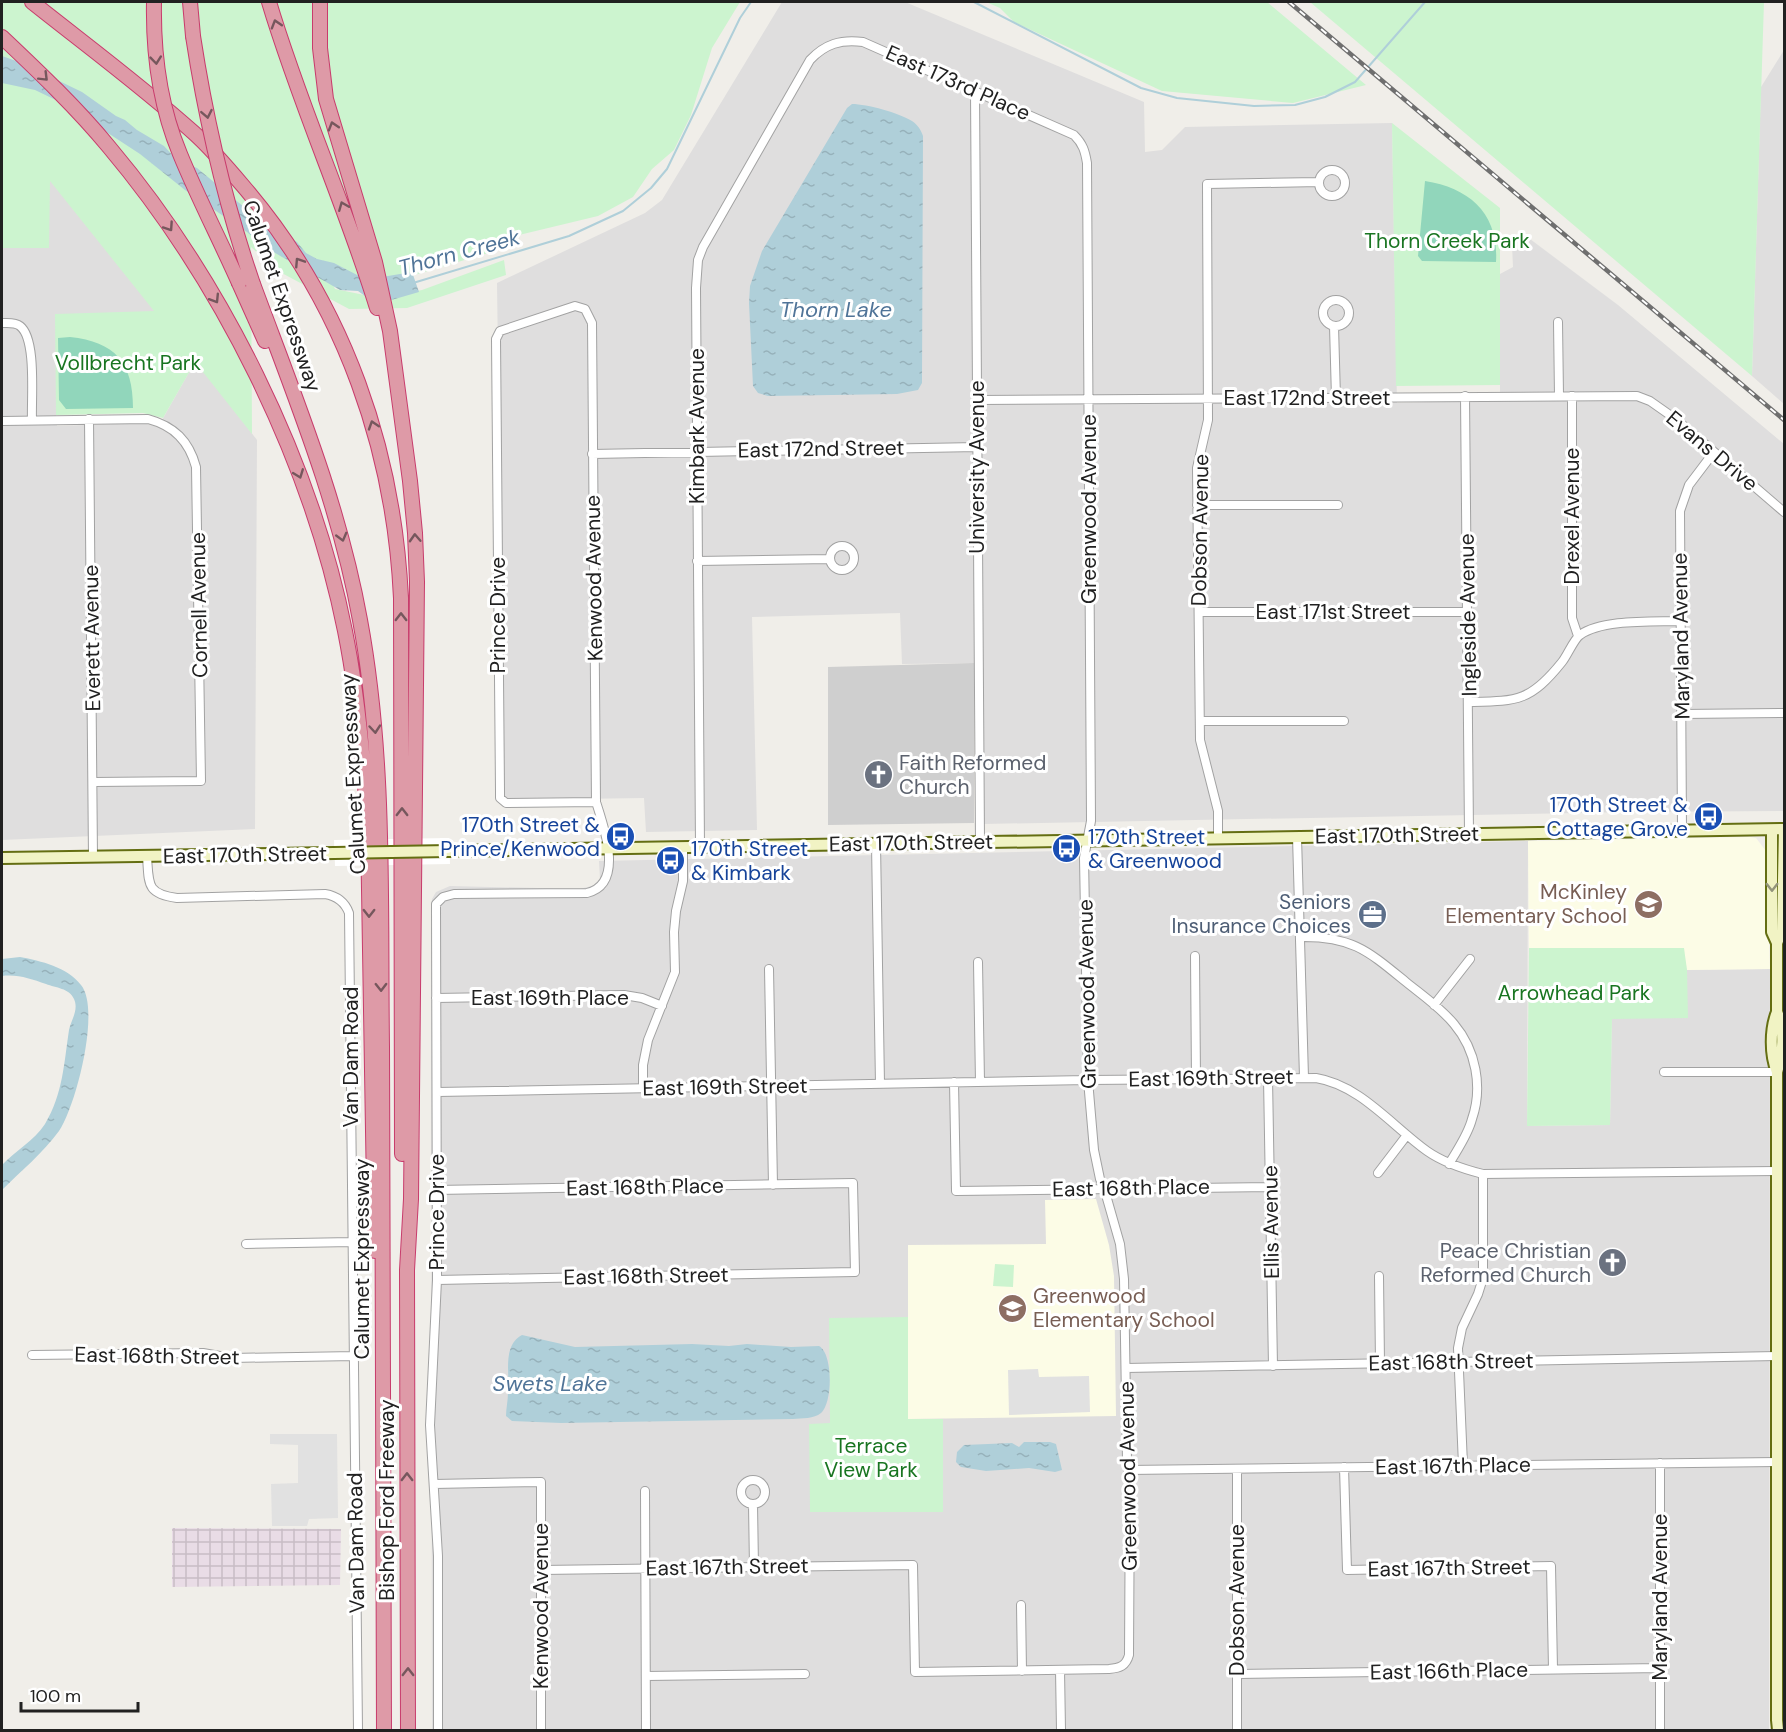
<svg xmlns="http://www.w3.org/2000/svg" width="1786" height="1732" viewBox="0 0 1786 1732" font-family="'DM Sans',sans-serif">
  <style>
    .residential { fill: #dfdede }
    .industrial { fill: url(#industrial-grid) }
    .education { fill: #fcfce6 }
    .religious { fill: #cfcfcf }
    .park { fill: #ccf4cf }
    .pitch { fill: #91d6bb }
    .parking { fill: #e1e1e1 }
    .water { fill: url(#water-ripples) }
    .pier { fill: #fff }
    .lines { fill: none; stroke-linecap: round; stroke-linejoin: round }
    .stream { stroke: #afcfd9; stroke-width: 2 }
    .street-casing { stroke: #a2a2a2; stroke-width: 10 }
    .secondary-casing { stroke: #646e12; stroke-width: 14 }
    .highway-casing { stroke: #c83c6c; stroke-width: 16 }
    .street { stroke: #fff; stroke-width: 8 }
    .secondary { stroke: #f1f3c4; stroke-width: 10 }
    .highway { stroke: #de9aa7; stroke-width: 14 }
    .rail-casing { stroke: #6f6f6f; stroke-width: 4.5 }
    .rail { stroke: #fff; stroke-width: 2; stroke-dasharray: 7; stroke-linecap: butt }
    .secondary-bridge-casing { stroke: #646e12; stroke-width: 14; stroke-linecap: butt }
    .highway-bridge-casing { stroke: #c83c6c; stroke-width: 16; stroke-linecap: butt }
    .secondary-bridge { stroke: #f1f3c4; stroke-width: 10 }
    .highway-bridge { stroke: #de9aa7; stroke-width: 14 }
    .oneway { stroke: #76575d }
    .oneway2 { stroke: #93947b }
    .labels { text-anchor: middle; stroke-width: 6; stroke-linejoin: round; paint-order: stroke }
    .street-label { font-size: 21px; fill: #212121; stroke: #fff }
    .park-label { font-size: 21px; fill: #197521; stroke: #fff }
    .worship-label { font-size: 21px; fill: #5b616d; stroke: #fff; text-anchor: start }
    .transit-label { font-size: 21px; fill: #164399; stroke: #fff; text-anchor: end }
    .education-label { font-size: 21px; fill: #785e54; stroke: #fff; text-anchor: end }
    .service-label { font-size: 21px; fill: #4e5e75; stroke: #fff; text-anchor: end }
    .water-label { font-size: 22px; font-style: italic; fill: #507498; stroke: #fff }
  </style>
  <defs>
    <pattern id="industrial-grid" width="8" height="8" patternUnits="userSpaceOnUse" patternTransform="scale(1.5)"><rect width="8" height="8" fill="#e9dce6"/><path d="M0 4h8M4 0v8" fill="none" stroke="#c8bcc5"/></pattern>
    <pattern id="water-ripples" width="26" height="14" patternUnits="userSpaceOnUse" patternTransform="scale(1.5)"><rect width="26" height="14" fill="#afcfd9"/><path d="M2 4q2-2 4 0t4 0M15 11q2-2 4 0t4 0" fill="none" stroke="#96b1ba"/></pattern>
  </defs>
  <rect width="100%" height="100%" fill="#f0eee9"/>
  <path class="residential" d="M 782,2 L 905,2 L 1144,102 L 1145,152 L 1162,150 L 1185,127 L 1392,123 L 1397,403 L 1500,400 L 1500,274 L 1513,267 L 1512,245 L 1526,236 L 1618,305 L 1784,444 L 1784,811 L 1628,812 L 983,824 L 983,663 L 902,664 L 900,613 L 752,617 L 757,830 L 646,832 L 644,798 L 508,800 L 504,797 L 497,283 L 645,213 L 662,200 Z
    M 1784,50 L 1784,404 L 1752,376 L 1761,87 Z
    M 48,176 L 157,312 L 56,415 L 57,426 L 144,423 L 158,427 L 196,360 L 257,440 L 255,829 L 2,840 L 2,246 Z
    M 1528,841 L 1527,1126 L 1610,1125 L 1612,1018 L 1687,1018 L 1687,970 L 1770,969 L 1769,1730 L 432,1730 L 431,917 L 432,899 L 436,892 L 450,886 L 579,889 L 592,886 L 600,880 L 599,861 Z
    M 1783,1097 L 1784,1097 L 1784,1243 Z
    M 1784,1272 L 1784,1730 L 1783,1730 Z"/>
  <path class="industrial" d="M 172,1528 L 341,1529 L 340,1585 L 172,1587 Z"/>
  <path class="education" d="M 1750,837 L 1756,838 L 1766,851 L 1770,969 L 1687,970 L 1683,948 L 1529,948 L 1528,841 Z
    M 1096,1199 L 1109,1245 L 1114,1276 L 1116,1416 L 908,1419 L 908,1245 L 1046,1244 L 1045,1200 Z"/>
  <path class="religious" d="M 974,663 L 974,823 L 828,825 L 828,667 Z"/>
  <path class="park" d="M 2,2 L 740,2 L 712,48 L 691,115 L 674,150 L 652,169 L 633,197 L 598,216 L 519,235 L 498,250 L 391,282 L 328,274 L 335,289 L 379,298 L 422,290 L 504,260 L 506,275 L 407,308 L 349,309 L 278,271 L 251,247 L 252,434 L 195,362 L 163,418 L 143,413 L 56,415 L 55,314 L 154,311 L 50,181 L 49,248 L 2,248 Z
    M 986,2 L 1267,2 L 1366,85 L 1293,103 L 1162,91 L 1014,22 L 1000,8 Z
    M 1310,2 L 1764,2 L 1752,376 Z
    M 1392,123 L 1500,208 L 1500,385 L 1396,386 Z
    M 1529,948 L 1684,948 L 1687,970 L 1688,1018 L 1612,1019 L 1610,1125 L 1527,1126 Z
    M 995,1264 L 1014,1265 L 1013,1287 L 993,1286 Z
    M 908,1317 L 908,1419 L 943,1419 L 943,1512 L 810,1512 L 809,1424 L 830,1423 L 829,1318 Z"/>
  <path class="pitch" d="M 1425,181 C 1470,188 1499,214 1496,262 L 1422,261 L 1418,256 Z
    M 70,337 C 115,342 133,362 133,408 L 66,409 L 59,400 L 58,338 Z"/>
  <path class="parking" d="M 1038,1369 L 1039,1377 L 1089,1376 L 1090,1412 L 1009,1415 L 1008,1370 Z
    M 270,1434 L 337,1434 L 338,1518 L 309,1519 L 307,1526 L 272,1526 L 271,1484 L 298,1483 L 298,1445 L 270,1444 Z"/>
  <path class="water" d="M 2,56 L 22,63 L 82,92 L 116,116 L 125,120 L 137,130 L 164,146 L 177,160 L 197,168 L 256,217 L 297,242 L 306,253 L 317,259 L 334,263 L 361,277 L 376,278 L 412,272 L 419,292 L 388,301 L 372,301 L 358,291 L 340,290 L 263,246 L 247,232 L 185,190 L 140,154 L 62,103 L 35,90 L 2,83 Z
    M 852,104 C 867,104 899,113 912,121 C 918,125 921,130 923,136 L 922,383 L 918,390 L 897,394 L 768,396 L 758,393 L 753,386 L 749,303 L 750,286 L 762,251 L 847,108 Z
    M 20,957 C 41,961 67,967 81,985 C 101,1009 76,1106 59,1131 C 43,1153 21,1171 2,1190 L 2,1165 C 16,1150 34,1141 45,1124 C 63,1094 64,1063 69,1030 C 71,1020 79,1010 74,999 C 69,988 56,988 46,984 C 31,979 18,974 2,976 L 2,959 Z
    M 522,1335 L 575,1347 L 692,1344 L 729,1346 L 747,1344 L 791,1347 L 819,1346 C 833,1353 833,1403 821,1413 C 814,1419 802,1418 793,1419 L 561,1423 L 512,1421 L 506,1416 C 506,1408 508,1401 508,1392 C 510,1373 502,1346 522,1335 Z
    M 1024,1442 L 1050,1442 L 1056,1444 L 1062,1470 L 1055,1472 L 1029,1468 L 986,1471 L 961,1467 L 956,1462 L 957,1452 L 964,1445 L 1012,1443 L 1019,1447 Z"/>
  <path class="pier" d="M 449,838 L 450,864 L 335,866 L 334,840 Z"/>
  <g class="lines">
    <path class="stream" d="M 974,2 L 1141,88 L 1177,98 L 1254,106 L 1295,105 L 1325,97 L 1355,82 L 1425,2
      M 413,283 L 569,236 L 623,211 L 651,188 L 667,169 L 740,18 L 751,2"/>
    <defs>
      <path id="street" d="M 975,91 L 980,842
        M1319 183a13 13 0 1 1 26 0a13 13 0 1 1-26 0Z
        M1323 313a13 13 0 1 1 26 0a13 13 0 1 1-26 0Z
        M 1558,322 L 1559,396
        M 2,323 C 8,323 15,322 20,326 C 37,339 31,400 32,420
        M 1334,326 L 1336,398
        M 1465,396 L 1469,834
        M 1572,396 L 1572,618 L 1578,636
        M 977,400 L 1637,396 L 1650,401 L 1677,420 L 1784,512
        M 89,419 L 93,857
        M 2,421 L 148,419 C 174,426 189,441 196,467 L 201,781 L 94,782
        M 592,454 L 977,447
        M 1197,505 L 1338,505
        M830 558a12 12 0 1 1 24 0a12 12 0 1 1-24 0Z
        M 697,561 L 830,559
        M 1199,612 L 1467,612
        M 1469,702 C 1517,701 1530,702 1562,662 C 1567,656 1574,639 1580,635 C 1602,619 1653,622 1680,621
        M 1682,714 L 1784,713
        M 1200,721 L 1344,721
        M 1682,830 L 1680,511 L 1689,485 L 1714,452
        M 1297,837 L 1304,1077
        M 1218,838 L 1218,811 L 1200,740 L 1197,468 L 1208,420 L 1207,184 L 1319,182
        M 876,844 L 880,1084
        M 147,856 C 149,884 146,894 177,898 L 325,894 C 337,896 345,902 349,913 L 358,1730
        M 1300,937 C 1352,936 1368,951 1406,982 C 1422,995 1441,1008 1454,1024 C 1476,1050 1483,1087 1472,1119 C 1468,1135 1457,1150 1449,1164
        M 1195,956 L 1196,1079
        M 978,962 L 980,1082
        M 769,969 L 773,1185
        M 436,998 L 624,995 L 642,998 L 662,1006
        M 1434,1005 L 1470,959
        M 1664,1072 L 1777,1072
        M 1268,1078 L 1273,1366
        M 954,1082 L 956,1191 L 1271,1187
        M 643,1088 L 643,1065 L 648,1040 L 675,972 L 674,932 L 676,911 L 683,881 L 683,847
        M 437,1092 L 1088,1080 L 1316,1078 C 1360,1085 1392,1126 1427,1151 C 1444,1163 1463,1169 1483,1174 L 1777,1171
        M 1378,1173 L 1407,1135
        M 436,1190 L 853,1183 L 855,1272 L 437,1280
        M 246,1244 L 352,1242
        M 1379,1276 L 1380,1364
        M 32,1355 L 203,1353 L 231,1358 L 355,1356
        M 1126,1368 L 1777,1356
        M 1463,1465 L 1458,1348 L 1462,1328 L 1478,1294 L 1483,1278 L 1483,1174
        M 1344,1467 L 1347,1570 L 1551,1566 L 1553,1669
        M 1237,1469 L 1237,1730
        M 1128,1470 L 1777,1462
        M741 1492a12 12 0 1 1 24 0a12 12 0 1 1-24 0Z
        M 434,1484 L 541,1482 L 541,1730
        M 645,1491 L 646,1730
        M 753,1504 L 754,1567
        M 541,1570 L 913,1565 L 915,1672 L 1109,1669 C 1120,1668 1126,1666 1129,1655 L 1130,1481 L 1127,1461 L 1124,1279 L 1120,1244 L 1104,1188 L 1100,1179 L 1094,1150 L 1088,1080 L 1084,858 L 1091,821 L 1087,163 C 1085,151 1083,144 1074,135 L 863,42 C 841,39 825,44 810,60 L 703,247 L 698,260 L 696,288 L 700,847
        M 1021,1605 L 1022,1671
        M 1060,1670 L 1061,1730
        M 1237,1674 L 1660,1668
        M 646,1676 L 805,1674
        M 438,1730 L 438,1556 L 430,1425 L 437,1280 L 436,904 L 443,897 L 454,894 L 587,893 C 625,884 604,827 596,802 L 592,323 L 585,309 L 575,306 L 500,331 L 496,339 L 500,791 L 500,798 L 506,803 L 596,802
        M 1660,1730 L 1660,1463"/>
      <path id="secondary" d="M 1772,830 L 1772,932 L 1777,943
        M 449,851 L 1784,829
        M 2,858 L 334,853
        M 1777,1012 C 1785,1029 1783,1055 1777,1072 L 1777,1720 L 1778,1730
        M 1777,1072 C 1770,1055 1770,1029 1777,1012 L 1777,943 L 1782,931 L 1784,829"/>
      <path id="highway" d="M 32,2 C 86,45 143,87 194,133 C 214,151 232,173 249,193 C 345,308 394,450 401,598 L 402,1154
        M 190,2 L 193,36
        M 269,2 C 300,106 345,204 377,308
        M 320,2 L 320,48 L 326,99 L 375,262 L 390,331 L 410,481 L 415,533 L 417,582 L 411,1199 L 407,1270 L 408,1730
        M 2,37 C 39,72 77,108 109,147 C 221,280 311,460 345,631 C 358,696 364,762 368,829 L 375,1251
        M 239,283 L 265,341
        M 253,284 C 294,395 339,503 360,620 C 386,760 380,904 382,1046 C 384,1274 384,1502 384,1730"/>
    </defs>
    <use href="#street" class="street-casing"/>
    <use href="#secondary" class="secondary-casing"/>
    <use href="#highway" class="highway-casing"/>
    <use href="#street" class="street"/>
    <use href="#secondary" class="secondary"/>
    <use href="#highway" class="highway"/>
    <defs>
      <path id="rail" d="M 1289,2 L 1784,420"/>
    </defs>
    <use href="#rail" class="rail-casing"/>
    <use href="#rail" class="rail"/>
    <defs>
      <path id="secondary-bridge" d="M 334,853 L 449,851"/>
      <path id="highway-bridge" d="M 154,2 C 153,53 160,106 180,154 C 198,198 220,240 239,283
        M 193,36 C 206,121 225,203 253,284"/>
    </defs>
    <use href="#secondary-bridge" class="secondary-bridge-casing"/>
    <use href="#highway-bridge" class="highway-bridge-casing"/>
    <use href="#secondary-bridge" class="secondary-bridge"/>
    <use href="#highway-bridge" class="highway-bridge"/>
  </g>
  <defs><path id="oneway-chevron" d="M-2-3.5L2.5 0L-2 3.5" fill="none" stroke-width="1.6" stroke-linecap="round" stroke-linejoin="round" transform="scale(1.5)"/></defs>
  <g class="oneway">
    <use href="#oneway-chevron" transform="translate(276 24) rotate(-107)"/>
    <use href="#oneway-chevron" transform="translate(156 60) rotate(84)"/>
    <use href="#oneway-chevron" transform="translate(44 77) rotate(45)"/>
    <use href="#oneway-chevron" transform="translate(207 114) rotate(79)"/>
    <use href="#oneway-chevron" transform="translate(333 126) rotate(-107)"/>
    <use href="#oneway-chevron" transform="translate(343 206) rotate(-112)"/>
    <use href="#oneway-chevron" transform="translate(169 227) rotate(56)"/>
    <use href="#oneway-chevron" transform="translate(299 262) rotate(-123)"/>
    <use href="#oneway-chevron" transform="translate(215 299) rotate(58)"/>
    <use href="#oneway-chevron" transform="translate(373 425) rotate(-108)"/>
    <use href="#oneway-chevron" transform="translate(299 474) rotate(69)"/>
    <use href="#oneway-chevron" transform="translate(342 537) rotate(75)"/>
    <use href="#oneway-chevron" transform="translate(415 538) rotate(-93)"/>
    <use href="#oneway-chevron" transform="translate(401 617) rotate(-90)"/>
    <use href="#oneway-chevron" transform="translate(375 729) rotate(85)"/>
    <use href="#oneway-chevron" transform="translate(402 812) rotate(-90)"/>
    <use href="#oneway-chevron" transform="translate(369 913) rotate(90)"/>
    <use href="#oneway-chevron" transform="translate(381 987) rotate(89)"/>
    <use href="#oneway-chevron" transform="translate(407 1477) rotate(-90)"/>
    <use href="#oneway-chevron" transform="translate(408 1672) rotate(-90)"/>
  </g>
  <use class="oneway2" href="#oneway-chevron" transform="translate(1772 887) rotate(90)"/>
  <defs>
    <symbol id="church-disc" viewBox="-11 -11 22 22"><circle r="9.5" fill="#6b7280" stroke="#fff"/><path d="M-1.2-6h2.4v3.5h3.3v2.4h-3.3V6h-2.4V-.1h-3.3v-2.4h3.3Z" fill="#fff"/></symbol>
    <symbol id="bus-disc" viewBox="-11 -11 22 22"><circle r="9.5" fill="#1a4fb4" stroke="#fff"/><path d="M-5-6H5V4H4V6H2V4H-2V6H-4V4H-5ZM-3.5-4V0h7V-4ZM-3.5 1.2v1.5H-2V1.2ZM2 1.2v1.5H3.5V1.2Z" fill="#fff"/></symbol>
    <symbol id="school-disc" viewBox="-11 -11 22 22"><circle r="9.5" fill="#8d6e63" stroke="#fff"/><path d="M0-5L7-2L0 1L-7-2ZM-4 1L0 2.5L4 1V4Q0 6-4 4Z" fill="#fff"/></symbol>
    <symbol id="office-disc" viewBox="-11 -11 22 22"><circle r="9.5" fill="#5c6f8a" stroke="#fff"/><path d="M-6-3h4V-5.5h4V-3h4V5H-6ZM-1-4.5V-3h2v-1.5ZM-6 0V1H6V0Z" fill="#fff"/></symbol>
  </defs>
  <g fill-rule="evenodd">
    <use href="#church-disc" x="862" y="758" width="33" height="33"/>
    <use href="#bus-disc" x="1692" y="800" width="33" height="33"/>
    <use href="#bus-disc" x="604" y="820" width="33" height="33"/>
    <use href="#bus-disc" x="1050" y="832" width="33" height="33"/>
    <use href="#bus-disc" x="654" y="844" width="33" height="33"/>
    <use href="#school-disc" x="1632" y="888" width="33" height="33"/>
    <use href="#office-disc" x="1356" y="898" width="33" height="33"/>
    <use href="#church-disc" x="1596" y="1246" width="33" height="33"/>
    <use href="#school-disc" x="996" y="1292" width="33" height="33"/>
  </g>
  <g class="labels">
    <g class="street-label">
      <text transform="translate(958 83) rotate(24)" y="7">East 173rd Place</text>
      <text transform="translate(282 296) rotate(71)" y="7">Calumet Expressway</text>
      <text x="1307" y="405">East 172nd Street</text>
      <text transform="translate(697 426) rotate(-90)" y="7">Kimbark Avenue</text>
      <text transform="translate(821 449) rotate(-1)" y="7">East 172nd Street</text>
      <text transform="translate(1712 451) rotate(40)" y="7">Evans Drive</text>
      <text transform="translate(977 467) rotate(-90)" y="7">University Avenue</text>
      <text transform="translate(1089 509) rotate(-90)" y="7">Greenwood Avenue</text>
      <text transform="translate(1572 516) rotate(-90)" y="7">Drexel Avenue</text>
      <text transform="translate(1200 530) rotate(-89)" y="7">Dobson Avenue</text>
      <text transform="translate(594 578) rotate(-91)" y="7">Kenwood Avenue</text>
      <text transform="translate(199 605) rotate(-91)" y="7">Cornell Avenue</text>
      <text x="1333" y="619">East 171st Street</text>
      <text transform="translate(498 615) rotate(-90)" y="7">Prince Drive</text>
      <text transform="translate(1468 615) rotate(-91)" y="7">Ingleside Avenue</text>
      <text transform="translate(1681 636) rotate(-91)" y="7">Maryland Avenue</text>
      <text transform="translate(92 638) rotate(-91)" y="7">Everett Avenue</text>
      <text transform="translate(353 774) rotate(-93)" y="7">Calumet Expressway</text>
      <text transform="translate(1397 835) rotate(-1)" y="7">East 170th Street</text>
      <text transform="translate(911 843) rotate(-1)" y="7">East 170th Street</text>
      <text transform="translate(245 855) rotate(-1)" y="7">East 170th Street</text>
      <text transform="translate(1087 994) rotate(-91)" y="7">Greenwood Avenue</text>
      <text x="550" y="1005">East 169th Place</text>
      <text transform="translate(351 1057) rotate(-90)" y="7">Van Dam Road</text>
      <text transform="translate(1211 1078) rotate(-1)" y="7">East 169th Street</text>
      <text transform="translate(725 1087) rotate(-1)" y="7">East 169th Street</text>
      <text transform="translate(645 1187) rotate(-1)" y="7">East 168th Place</text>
      <text transform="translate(1131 1188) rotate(-1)" y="7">East 168th Place</text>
      <text transform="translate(437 1212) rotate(-90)" y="7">Prince Drive</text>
      <text transform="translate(1271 1222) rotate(-91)" y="7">Ellis Avenue</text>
      <text transform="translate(362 1259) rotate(-90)" y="7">Calumet Expressway</text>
      <text transform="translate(646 1276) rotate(-1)" y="7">East 168th Street</text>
      <text transform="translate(157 1356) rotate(1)" y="7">East 168th Street</text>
      <text transform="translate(1451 1362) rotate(-1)" y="7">East 168th Street</text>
      <text transform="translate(1453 1466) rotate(-1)" y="7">East 167th Place</text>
      <text transform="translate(1128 1476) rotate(-91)" y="7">Greenwood Avenue</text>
      <text transform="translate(387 1500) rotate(-90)" y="7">Bishop Ford Freeway</text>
      <text transform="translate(356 1543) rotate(-91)" y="7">Van Dam Road</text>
      <text transform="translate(727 1567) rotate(-1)" y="7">East 167th Street</text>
      <text transform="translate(1449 1568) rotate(-1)" y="7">East 167th Street</text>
      <text transform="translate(1660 1597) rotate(-90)" y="7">Maryland Avenue</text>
      <text transform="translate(1237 1600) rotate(-90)" y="7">Dobson Avenue</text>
      <text transform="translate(541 1606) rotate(-90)" y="7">Kenwood Avenue</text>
      <text transform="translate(1449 1671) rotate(-1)" y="7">East 166th Place</text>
    </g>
    <g class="park-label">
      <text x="1447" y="248">Thorn Creek Park</text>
      <text x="128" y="370">Vollbrecht Park</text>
      <text x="1574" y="1000">Arrowhead Park</text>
      <text x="871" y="1453">Terrace<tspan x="871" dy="24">View Park</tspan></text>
    </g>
    <g class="worship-label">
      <text x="899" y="770">Faith Reformed<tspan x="899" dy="24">Church</tspan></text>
      <text x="1591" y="1258" text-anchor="end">Peace Christian<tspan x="1591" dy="24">Reformed Church</tspan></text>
    </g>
    <g class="transit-label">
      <text x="1688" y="812">170th Street &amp;<tspan x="1688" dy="24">Cottage Grove</tspan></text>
      <text x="600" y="832">170th Street &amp;<tspan x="600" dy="24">Prince/Kenwood</tspan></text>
      <text x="1088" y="844" text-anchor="start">170th Street<tspan x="1088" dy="24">&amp; Greenwood</tspan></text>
      <text x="691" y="856" text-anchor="start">170th Street<tspan x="691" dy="24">&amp; Kimbark</tspan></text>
    </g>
    <g class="education-label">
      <text x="1627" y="899">McKinley<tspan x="1627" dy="24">Elementary School</tspan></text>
      <text x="1033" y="1303" text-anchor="start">Greenwood<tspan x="1033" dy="24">Elementary School</tspan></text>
    </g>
    <g class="service-label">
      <text x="1351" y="909">Seniors<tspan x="1351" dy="24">Insurance Choices</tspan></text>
    </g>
    <g class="water-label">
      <text transform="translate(459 252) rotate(-15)" y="8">Thorn Creek</text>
      <text x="836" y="317">Thorn Lake</text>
      <text x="550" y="1391">Swets Lake</text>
    </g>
  </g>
  <rect width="1786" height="1732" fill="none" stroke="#212121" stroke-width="6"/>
  <path d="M21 1702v9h117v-9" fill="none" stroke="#212121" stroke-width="3"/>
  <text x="30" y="1702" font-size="18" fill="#212121" stroke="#ffffff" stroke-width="4.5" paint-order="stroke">100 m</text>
</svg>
